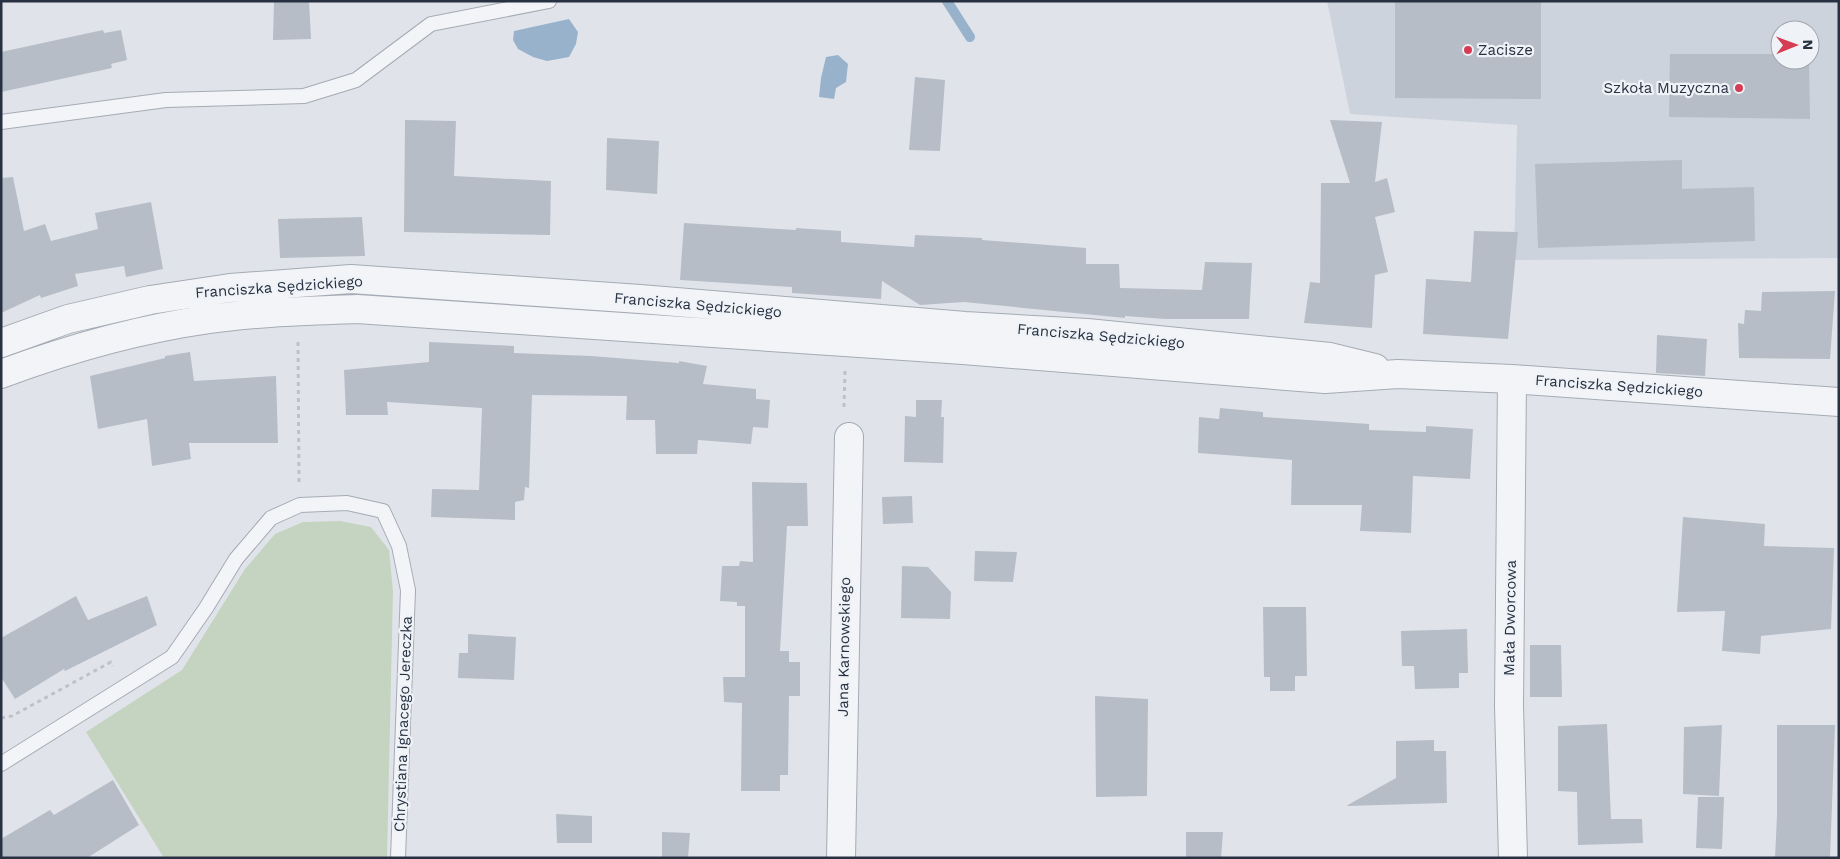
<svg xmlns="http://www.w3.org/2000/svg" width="1840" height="859" viewBox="0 0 1840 859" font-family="'Work Sans',sans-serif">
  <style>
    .built { fill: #cdd3dc; fill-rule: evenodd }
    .green { fill: #c5d4c0 }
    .water { fill: #98b2cc }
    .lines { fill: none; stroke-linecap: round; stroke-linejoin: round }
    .stream { stroke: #98b2cc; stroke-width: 10 }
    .building { fill: #b6bdc7 }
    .lane-casing { stroke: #a5abb4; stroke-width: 16 }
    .street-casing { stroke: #a5abb4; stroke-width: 30 }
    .path { stroke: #bec1c9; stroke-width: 3; stroke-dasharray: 4 4; stroke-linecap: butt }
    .lane { stroke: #f3f4f8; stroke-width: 14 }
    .street { stroke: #f3f4f8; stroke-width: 28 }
    .poi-dot { fill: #d63d55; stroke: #eff3f7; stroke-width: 2 }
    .labels { text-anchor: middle; stroke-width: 4.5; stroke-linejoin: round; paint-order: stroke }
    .poi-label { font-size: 15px; fill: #273142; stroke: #eff3f7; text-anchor: start }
    .street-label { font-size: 15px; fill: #273142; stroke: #eff3f7 }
  </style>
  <rect width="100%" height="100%" fill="#e0e4ea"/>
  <path class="built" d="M 1327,1 L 1839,1 L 1839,258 L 1514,260 L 1517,125 L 1350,114 ZM 1780,30 L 1810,30 L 1810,60 L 1780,60 Z"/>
  <path class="green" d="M 340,521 L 371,527 L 389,550 L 393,591 L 387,858 L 164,858 L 86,732 L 182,670 L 245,569 L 275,534 L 303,522 Z"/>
  <path class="water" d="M 569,19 L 578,32 L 576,44 L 569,57 L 547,61 L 533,57 L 518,49 L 513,40 L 514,31 Z
    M 838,55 L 848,64 L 846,82 L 836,88 L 834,99 L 819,97 L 821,78 L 826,57 Z"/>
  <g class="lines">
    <path class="stream" d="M 947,1 L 970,37"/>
  </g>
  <path class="building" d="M 274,1 L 309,1 L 311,39 L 273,40 Z
    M 1395,1 L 1541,1 L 1541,99 L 1395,98 Z
    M 103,30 L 104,33 L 121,30 L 127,60 L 111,64 L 112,68 L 1,92 L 1,52 Z
    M 1670,54 L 1780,54 L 1780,60 L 1809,60 L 1810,119 L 1669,117 Z
    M 915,77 L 945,80 L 940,151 L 909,150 Z
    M 405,120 L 456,121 L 454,176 L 551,181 L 550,235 L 404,232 Z
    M 1330,120 L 1382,122 L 1375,182 L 1387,178 L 1395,212 L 1375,217 L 1388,272 L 1375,275 L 1372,328 L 1304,323 L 1310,282 L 1320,283 L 1321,183 L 1350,183 Z
    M 607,138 L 659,141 L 657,194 L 606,190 Z
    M 1682,160 L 1682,189 L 1754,187 L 1755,241 L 1538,248 L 1535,164 Z
    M 13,177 L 24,231 L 45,224 L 51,241 L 98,229 L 95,213 L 151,202 L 163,269 L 126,277 L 124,266 L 75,274 L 78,286 L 41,298 L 40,295 L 1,313 L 1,178 Z
    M 362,217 L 365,256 L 280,258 L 278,219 Z
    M 684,223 L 796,230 L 796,228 L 841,231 L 841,242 L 914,247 L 915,235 L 982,238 L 982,240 L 1086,248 L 1086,264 L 1119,264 L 1120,288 L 1202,290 L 1205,262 L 1252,263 L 1249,319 L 1165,319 L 1125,316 L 1125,318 L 964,302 L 920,305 L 882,281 L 881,299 L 792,293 L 792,287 L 680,280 Z
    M 1474,231 L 1518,232 L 1508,339 L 1423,334 L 1426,279 L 1471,282 Z
    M 1835,291 L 1830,359 L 1739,358 L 1738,323 L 1744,324 L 1745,310 L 1761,311 L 1762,292 Z
    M 1657,335 L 1707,339 L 1705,376 L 1656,373 Z
    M 429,342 L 514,346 L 514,353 L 591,356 L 679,363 L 679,361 L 707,366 L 703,384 L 756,389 L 756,399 L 770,400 L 768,428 L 753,427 L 751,444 L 698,440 L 697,454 L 656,454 L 655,420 L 626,420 L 627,396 L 532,395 L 529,488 L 525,487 L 524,500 L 515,502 L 515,520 L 431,517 L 432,489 L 479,490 L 482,408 L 387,402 L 388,415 L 346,415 L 344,370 L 429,362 Z
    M 190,352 L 194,381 L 276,376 L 278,443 L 189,443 L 191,459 L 152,466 L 147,419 L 98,429 L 90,376 L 165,358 L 165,356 Z
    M 916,400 L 942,400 L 941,417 L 944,417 L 943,463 L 904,462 L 905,416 L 916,417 Z
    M 1220,408 L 1263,412 L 1263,417 L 1369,424 L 1369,430 L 1426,432 L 1426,426 L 1473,429 L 1470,479 L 1413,476 L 1411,533 L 1360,531 L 1362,505 L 1291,505 L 1292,460 L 1198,453 L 1199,417 L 1219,419 Z
    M 752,482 L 807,483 L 808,526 L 787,526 L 780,651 L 789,651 L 789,662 L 800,662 L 800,696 L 789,696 L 788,775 L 780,775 L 780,791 L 741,791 L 742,703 L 724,702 L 723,677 L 745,677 L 745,606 L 737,606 L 737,602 L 720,601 L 722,566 L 739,566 L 740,561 L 753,562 Z
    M 912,496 L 913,523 L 883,524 L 882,497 Z
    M 1683,517 L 1765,524 L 1764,546 L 1834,548 L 1831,629 L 1761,636 L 1760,654 L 1722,651 L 1725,611 L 1677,612 Z
    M 975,551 L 1017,552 L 1013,582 L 974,581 Z
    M 902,566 L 928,567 L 951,592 L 950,619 L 901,618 Z
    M 76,596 L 88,620 L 147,596 L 157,625 L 65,671 L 64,669 L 15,699 L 1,677 L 1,638 Z
    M 1263,607 L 1306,607 L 1307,676 L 1295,676 L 1295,691 L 1270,691 L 1270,677 L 1264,677 Z
    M 1467,629 L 1468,673 L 1459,673 L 1459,688 L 1415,689 L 1414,666 L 1402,666 L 1401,631 Z
    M 468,634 L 516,637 L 514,680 L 458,678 L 459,653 L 468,653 Z
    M 1530,645 L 1561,645 L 1562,697 L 1530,697 Z
    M 1095,696 L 1148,699 L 1147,796 L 1096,797 Z
    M 1607,724 L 1611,819 L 1642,819 L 1643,843 L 1578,845 L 1577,792 L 1558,791 L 1558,726 Z
    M 1722,725 L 1719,796 L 1683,794 L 1684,727 Z
    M 1777,725 L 1835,725 L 1830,858 L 1775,858 L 1777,815 Z
    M 1434,740 L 1434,751 L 1446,751 L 1447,803 L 1346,806 L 1396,778 L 1396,741 Z
    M 113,780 L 139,825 L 87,858 L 1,858 L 1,839 L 50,810 L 54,815 Z
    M 1698,797 L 1724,797 L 1722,849 L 1696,848 Z
    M 556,814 L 592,816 L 592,843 L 557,843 Z
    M 662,832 L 690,833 L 688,858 L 662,858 Z
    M 1186,832 L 1223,832 L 1221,858 L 1186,858 Z"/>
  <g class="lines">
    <defs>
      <path id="lane" d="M 1,122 L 166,100 L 304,96 L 356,80 L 431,24 L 549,1
        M 1,764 L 172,657 L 206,608 L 236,559 L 271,518 L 300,505 L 347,503 L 383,511 L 399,546 L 408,590 L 398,858"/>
      <path id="street" d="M 1,343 L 68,319 L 150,300 L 230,288 L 351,279 L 640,299 L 965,326 L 1087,333 L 1330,357 L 1375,368
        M 1,374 C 68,349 139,329 210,319 C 259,312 308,311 357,309 L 963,350 L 1325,379 L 1398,374 L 1512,379 L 1839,402
        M 1512,379 L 1509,706 L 1513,858
        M 841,858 L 849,437"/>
    </defs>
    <use href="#lane" class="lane-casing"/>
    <use href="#street" class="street-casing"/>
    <path class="path" d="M 298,342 L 299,483
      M 844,407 L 845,371
      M 1,718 L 12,716 L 111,662 L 113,666"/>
    <use href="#lane" class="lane"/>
    <use href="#street" class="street"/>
  </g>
  <g class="poi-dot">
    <circle cx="1468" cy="50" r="5"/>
    <circle cx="1739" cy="88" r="5"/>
  </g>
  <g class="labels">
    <g class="poi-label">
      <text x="1478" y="55">Zacisze</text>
      <text x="1729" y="93" text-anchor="end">Szkoła Muzyczna</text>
    </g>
    <g class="street-label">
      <text transform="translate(279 287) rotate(-4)" y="5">Franciszka Sędzickiego</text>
      <text transform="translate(698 305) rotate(5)" y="5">Franciszka Sędzickiego</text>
      <text transform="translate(1101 336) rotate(5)" y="5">Franciszka Sędzickiego</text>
      <text transform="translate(1619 386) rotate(4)" y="5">Franciszka Sędzickiego</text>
      <text transform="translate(1510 618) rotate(-89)" y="5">Mała Dworcowa</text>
      <text transform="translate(844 647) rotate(-89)" y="5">Jana Karnowskiego</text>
      <text transform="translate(403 724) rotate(-88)" y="5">Chrystiana Ignacego Jereczka</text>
    </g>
  </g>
  <rect width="1840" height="859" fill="none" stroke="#273142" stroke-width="5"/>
  <g transform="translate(1795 45) rotate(89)"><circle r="24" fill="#eff3f7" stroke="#9fa5af"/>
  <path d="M0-4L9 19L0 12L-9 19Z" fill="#d63d55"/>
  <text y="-8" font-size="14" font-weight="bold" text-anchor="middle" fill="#273142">N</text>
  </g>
</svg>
